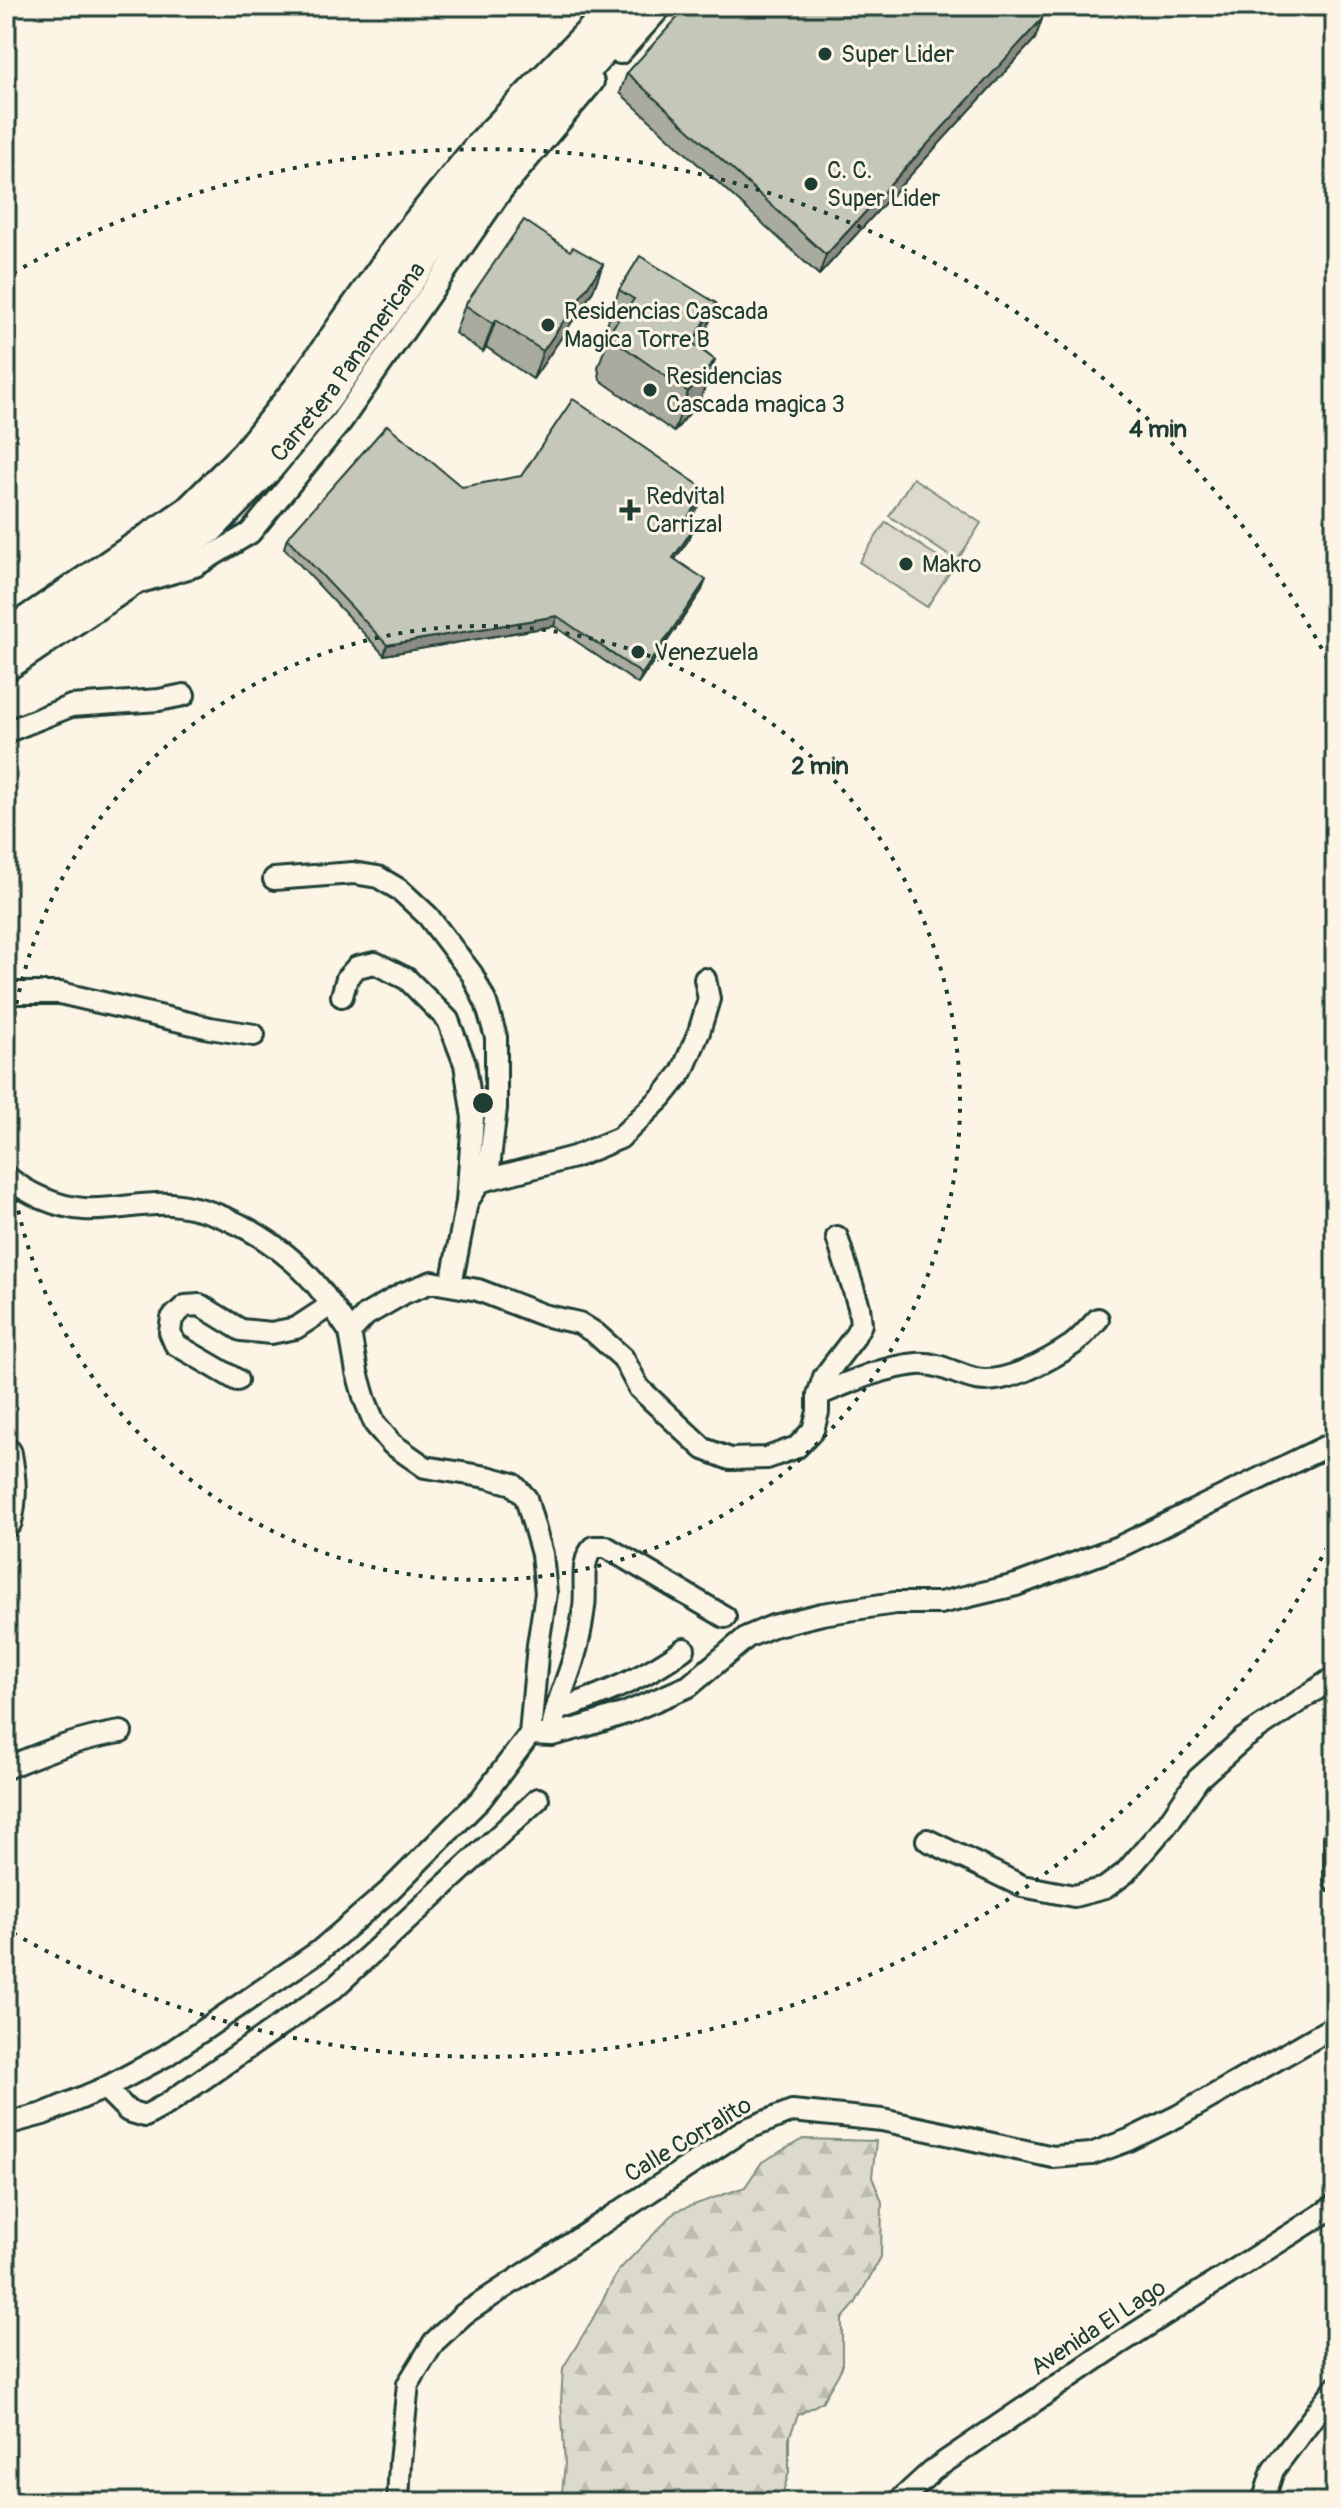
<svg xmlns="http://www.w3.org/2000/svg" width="1341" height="2508" viewBox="0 0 1341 2508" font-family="Pangolin,sans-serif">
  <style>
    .forest { fill: url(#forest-firs); stroke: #7e8c80; stroke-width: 2 }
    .pitch { fill: #dcdacc; stroke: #7e8c80; stroke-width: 2 }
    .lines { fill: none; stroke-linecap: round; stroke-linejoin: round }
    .street-casing { stroke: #1f3d34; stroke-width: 26 }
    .primary-casing { stroke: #1f3d34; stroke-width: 36 }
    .street { stroke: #fcf5e5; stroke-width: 20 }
    .primary { stroke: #fcf5e5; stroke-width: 30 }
    .wall { fill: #a9ab9f; stroke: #1f3d34; stroke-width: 2 }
    .shaded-wall { fill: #8a8b82; stroke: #1f3d34; stroke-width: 2 }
    .building { fill: #c5c7b9; stroke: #1f3d34; stroke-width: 2 }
    .ring { fill: none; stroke: #1f3d34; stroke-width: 4; stroke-dasharray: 4 8 }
    .poi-dot { fill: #1f3d34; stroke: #fcf5e5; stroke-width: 3 }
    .labels { text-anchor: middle; stroke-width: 6; stroke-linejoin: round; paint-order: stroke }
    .poi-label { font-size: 24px; fill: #1f3d34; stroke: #fcf5e5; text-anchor: start }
    .street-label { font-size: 24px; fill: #1f3d34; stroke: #fcf5e5 }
    .centre { fill: #1f3d34; stroke: #fcf5e5; stroke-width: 4 }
    .ring-label { font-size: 24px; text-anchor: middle; font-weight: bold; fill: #1f3d34; stroke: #fcf5e5; stroke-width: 6; stroke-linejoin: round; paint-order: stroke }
  </style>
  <defs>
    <pattern id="forest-firs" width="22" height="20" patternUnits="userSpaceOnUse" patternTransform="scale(2)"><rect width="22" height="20" fill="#dcdacc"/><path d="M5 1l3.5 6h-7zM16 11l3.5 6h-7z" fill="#bcbcb0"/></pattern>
  </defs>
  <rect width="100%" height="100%" fill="#fcf5e5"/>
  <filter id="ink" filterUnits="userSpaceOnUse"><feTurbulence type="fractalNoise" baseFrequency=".0125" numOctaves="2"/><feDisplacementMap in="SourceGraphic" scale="16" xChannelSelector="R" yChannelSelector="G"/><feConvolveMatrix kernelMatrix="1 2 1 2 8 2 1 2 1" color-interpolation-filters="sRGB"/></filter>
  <g filter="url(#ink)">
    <path class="forest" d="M 803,2139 L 876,2141 L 872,2177 L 882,2202 L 881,2257 L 855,2304 L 842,2319 L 842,2367 L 838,2375 L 822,2402 L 798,2415 L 789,2438 L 789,2472 L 780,2502 L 561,2502 L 565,2464 L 561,2402 L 563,2368 L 592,2320 L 618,2271 L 676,2211 L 745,2187 L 762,2162 Z"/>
    <path class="pitch" d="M 913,478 L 981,523 L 957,561 L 889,516 Z
      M 886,522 L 953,567 L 927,607 L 859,562 Z"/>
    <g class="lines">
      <defs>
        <path id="street" d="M 620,53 L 662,6
          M 144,581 L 195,566 L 250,533 L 341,422 L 502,190 L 593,82
          M 6,732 L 71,706 L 159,700 L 184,695
          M 274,879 L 353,873 L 378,877 L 400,890 L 428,916 L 472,974 L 486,1003 L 496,1037 L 496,1108 L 489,1168 L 467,1202
          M 6,993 L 60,993 L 210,1028 L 254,1035
          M 342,996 L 347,978 L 357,967 L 375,963 L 407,979 L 448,1020 L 465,1064 L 473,1118 L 467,1202 L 451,1285
          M 6,1176 C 28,1194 56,1207 84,1209 C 113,1211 142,1202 171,1204 C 224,1209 279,1242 314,1282 C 327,1297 338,1315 350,1332
          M 482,1181 L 574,1157 L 620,1138 L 662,1097 L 682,1072 L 699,1032 L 709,999 L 705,979
          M 237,1380 L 175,1344 L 170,1332 L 172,1318 L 185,1306 L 200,1305 L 241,1330 L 271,1333 L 296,1328 L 331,1305
          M 818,1395 C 850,1382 883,1367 917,1364 C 939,1362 956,1375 976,1379 C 1005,1385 1048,1361 1072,1345 C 1082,1338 1090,1327 1098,1319
          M 557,1710 C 602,1696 646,1677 684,1649
          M 530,1734 L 552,1735 L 582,1727 L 626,1713 L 689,1686 L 747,1637 L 773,1626 L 822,1614 L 895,1603 L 940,1603 L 1016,1585 L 1121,1546 L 1335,1442
          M 552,1735 C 553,1708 567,1683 574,1657 C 579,1641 582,1623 584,1607 C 587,1588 579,1561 594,1547 L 606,1547 L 725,1617
          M 6,1768 C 44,1752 80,1738 121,1732
          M 1335,1837 L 1335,1881
          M 927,1840 L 1022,1886 L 1074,1896 L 1105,1888 L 1125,1873 L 1168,1823 L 1198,1779 L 1243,1739 L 1335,1677
          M 105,2088 L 128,2111 L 145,2116 L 167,2104 L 334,1988 L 538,1799
          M 6,2124 L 43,2114 L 105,2088 L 165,2056 L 318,1952 L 389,1891 L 481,1799 L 530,1734 L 538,1645 L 546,1593 L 542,1554 L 526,1498 L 513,1484 L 487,1477 L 425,1467 L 392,1444 L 375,1424 L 365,1400 L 357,1372 L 350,1332 L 366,1315 L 404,1293 L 432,1282 L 478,1290 L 543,1315 L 579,1323 L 595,1333 L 623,1358 L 639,1388 L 704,1449 L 730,1459 L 767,1458 L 797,1447 L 813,1430 L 818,1412 L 818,1395 L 824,1377 L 853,1339 L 861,1324 L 859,1307 L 837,1237
          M 398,2502 L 400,2462 L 408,2384 L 434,2342 L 464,2314 L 742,2131 L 792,2111 L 882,2120 L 1053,2157 L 1091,2154 L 1129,2140 L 1178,2116 L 1335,2026
          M 898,2502 L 933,2470 L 1120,2343 L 1335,2206
          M 1263,2502 L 1273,2470 L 1335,2388"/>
        <g id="primary">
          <path d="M 6,636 L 189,512 L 246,455 L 300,388 L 402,243 L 480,147 L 610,13"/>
          <path id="s1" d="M 6,665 L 209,528 L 268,467 L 325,399 L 427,254 L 504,160 L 642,6"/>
          <path d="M 6,1454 C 10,1477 12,1498 6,1521"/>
        </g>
      </defs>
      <use href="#street" class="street-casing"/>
      <use href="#primary" class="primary-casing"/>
      <use href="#street" class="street"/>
      <use href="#primary" class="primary"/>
    </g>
    <path class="wall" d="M 1042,19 L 1035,39 L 819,275 L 620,93 L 627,73 Z
      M 570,251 L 603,264 L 593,291 L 533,379 L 486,347 L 483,352 L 455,333 L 465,305 Z
      M 619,290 L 716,303 L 699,348 L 715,360 L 700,400 L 674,432 L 600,380 L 598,367 L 610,334 L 605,330 Z
      M 462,487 L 706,490 L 703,500 L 686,524 L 689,539 L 675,559 L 702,590 L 638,684 L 554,626 L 384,655 L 284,548 L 287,538 Z"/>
    <path class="shaded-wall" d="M 1042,19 L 1035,39 L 819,275 L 826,255 Z
      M 603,264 L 593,291 L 533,379 L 543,351 Z
      M 716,303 L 702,343 L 677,383 L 692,343 Z
      M 496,320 L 486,347 L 483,352 L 493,324 Z
      M 715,360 L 700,400 L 674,432 L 688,392 Z
      M 706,490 L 703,500 L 680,533 L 684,523 Z
      M 693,529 L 689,539 L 669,568 L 673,558 Z
      M 706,580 L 702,590 L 638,684 L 642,674 Z
      M 557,616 L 554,626 L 384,655 L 387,645 Z"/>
    <path class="building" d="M 688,6 L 1044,6 L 1042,19 L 826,255 L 627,73 Z
      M 524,220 L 570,251 L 573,247 L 603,264 L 543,351 L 496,320 L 493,324 L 465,305 Z
      M 640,256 L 716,303 L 692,343 L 715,360 L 688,392 L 614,340 L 613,327 L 634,299 L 619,290 Z
      M 573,399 L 706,490 L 684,523 L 693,529 L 673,558 L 706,580 L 642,674 L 557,616 L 387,645 L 287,538 L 387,425 L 462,487 L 521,476 Z"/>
  </g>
  <g class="ring">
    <path d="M6 1099A477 477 0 1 1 6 1107"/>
    <path d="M1333 1536A954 954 0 0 1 6 1929M13 273A954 954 0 0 1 1333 670"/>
  </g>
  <g class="poi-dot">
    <circle cx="825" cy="54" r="8"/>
    <circle cx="811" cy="184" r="8"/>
    <circle cx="548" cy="325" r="8"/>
    <circle cx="650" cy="390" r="8"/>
    <path d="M626 498h8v8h8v8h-8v8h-8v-8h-8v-8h8z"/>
    <circle cx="906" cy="564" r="8"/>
    <circle cx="638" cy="652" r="8"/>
  </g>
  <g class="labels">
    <g class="poi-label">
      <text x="841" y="62">Super Lider</text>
      <text x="827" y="178">C. C.<tspan x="827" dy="28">Super Lider</tspan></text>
      <text x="564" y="319">Residencias Cascada<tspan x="564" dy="28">Magica Torre B</tspan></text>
      <text x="666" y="384">Residencias<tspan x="666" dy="28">Cascada magica 3</tspan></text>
      <text x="646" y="504">Redvital<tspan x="646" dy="28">Carrizal</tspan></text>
      <text x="922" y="572">Makro</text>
      <text x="654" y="660">Venezuela</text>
    </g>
    <g class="street-label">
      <text dy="8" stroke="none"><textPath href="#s1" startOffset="462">Carretera Panamericana</textPath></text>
      <text transform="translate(688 2139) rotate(-31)" y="8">Calle Corralito</text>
      <text transform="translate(1098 2327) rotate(-33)" y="8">Avenida El Lago</text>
    </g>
  </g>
  <circle cx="483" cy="1103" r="12" class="centre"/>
  <g class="ring-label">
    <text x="1158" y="437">4 min</text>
    <text x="820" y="774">2 min</text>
  </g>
  <rect width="1341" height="2508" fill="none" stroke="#fcf5e5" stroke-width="32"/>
  <rect x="16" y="16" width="1309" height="2476" fill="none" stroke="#1f3d34" stroke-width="3" filter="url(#ink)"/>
</svg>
